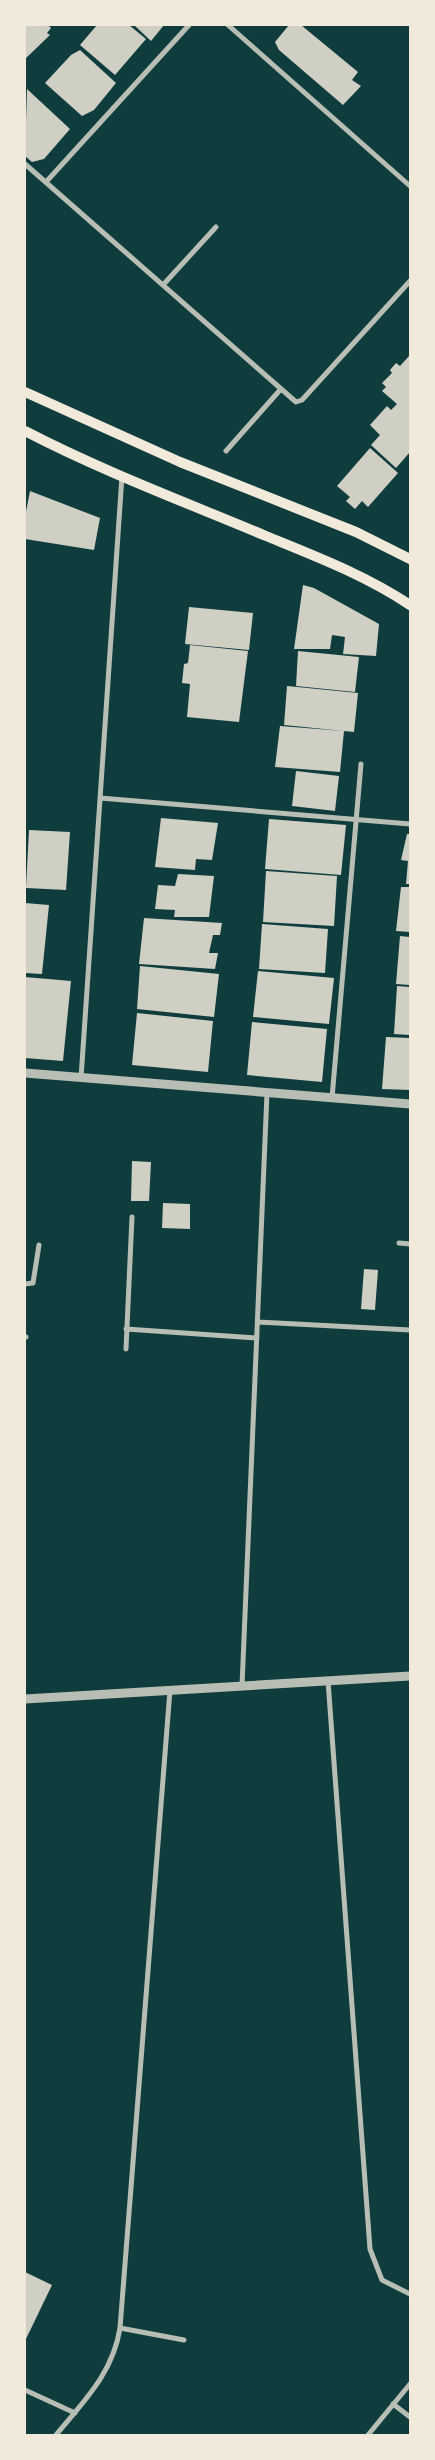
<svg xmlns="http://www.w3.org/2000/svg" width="435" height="2460" viewBox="0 0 435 2460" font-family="Commissioner,sans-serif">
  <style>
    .building { fill: #cfcfc3 }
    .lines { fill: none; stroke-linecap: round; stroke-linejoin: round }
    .minor { stroke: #b8beb3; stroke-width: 5 }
    .tertiary { stroke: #b8beb3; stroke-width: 9 }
    .secondary { stroke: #f1e9da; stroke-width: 10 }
  </style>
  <rect width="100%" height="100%" fill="#0f3d3e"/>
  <path class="building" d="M 25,25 L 48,25 L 51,28 L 47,33 L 50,35 L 25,59 Z
    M 97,25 L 129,25 L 146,39 L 115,75 L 80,45 Z
    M 134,25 L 164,25 L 151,41 Z
    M 289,25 L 301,25 L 358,72 L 352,80 L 361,86 L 343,105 L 279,50 L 275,42 Z
    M 80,50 L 116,83 L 94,110 L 82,116 L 45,83 L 71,55 Z
    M 27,89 L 70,129 L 44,159 L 32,162 L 25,156 Z
    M 410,355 L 410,452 L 396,468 L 371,445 L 380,435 L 370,425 L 387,406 L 391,410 L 397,404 L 382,391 L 386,387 L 382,383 L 392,373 L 390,370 L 396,363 L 400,366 Z
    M 370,448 L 398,473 L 368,507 L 362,501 L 355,509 L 346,501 L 350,497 L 337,486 Z
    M 30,491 L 100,518 L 94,550 L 25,539 L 25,517 Z
    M 303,585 L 314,588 L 379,624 L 376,656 L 343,654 L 345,637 L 332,635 L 330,649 L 294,649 Z
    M 189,607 L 253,613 L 249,650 L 185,644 Z
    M 190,645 L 248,651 L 239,722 L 187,717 L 190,684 L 182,683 L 184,664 L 188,663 Z
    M 298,651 L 359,657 L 355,692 L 296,686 Z
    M 287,686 L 358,693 L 354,732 L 284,725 Z
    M 280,726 L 344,731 L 340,772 L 275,767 Z
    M 296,771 L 339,776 L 335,811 L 292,806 Z
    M 161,818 L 218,823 L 212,860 L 196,859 L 195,870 L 155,867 Z
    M 269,819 L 346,825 L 341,875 L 265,869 Z
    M 29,830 L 70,832 L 66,890 L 26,888 Z
    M 407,834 L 410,834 L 410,884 L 406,884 L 408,861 L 401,860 Z
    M 266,871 L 337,876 L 334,926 L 263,922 Z
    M 178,874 L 214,876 L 209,917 L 174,917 L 175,910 L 155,909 L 158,885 L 175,886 Z
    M 401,887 L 410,887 L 410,932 L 396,931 Z
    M 25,903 L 49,905 L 42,974 L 25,973 Z
    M 144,918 L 222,923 L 220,935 L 213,935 L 209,953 L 218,953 L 215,969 L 139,964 Z
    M 262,924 L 328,929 L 325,973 L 259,969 Z
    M 400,936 L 410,937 L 410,985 L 396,984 Z
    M 140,966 L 219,974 L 214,1017 L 137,1009 Z
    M 258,971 L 334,978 L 329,1024 L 253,1017 Z
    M 25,977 L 71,981 L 63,1061 L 25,1058 Z
    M 397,986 L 410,987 L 410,1035 L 394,1034 Z
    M 137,1013 L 213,1021 L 208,1072 L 132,1065 Z
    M 252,1022 L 327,1029 L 322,1082 L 247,1075 Z
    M 386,1037 L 410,1038 L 410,1090 L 382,1089 Z
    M 132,1161 L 151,1162 L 149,1201 L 131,1201 Z
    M 163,1203 L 190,1204 L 190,1229 L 162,1228 Z
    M 364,1269 L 378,1270 L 375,1310 L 361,1309 Z
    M 25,2272 L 52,2285 L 25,2341 Z"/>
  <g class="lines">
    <path class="minor" d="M 228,25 L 410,186
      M 25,164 L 296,402 L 302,400 L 410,281
      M 46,182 L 189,25
      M 163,285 L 216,227
      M 226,451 L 280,390
      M 100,798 L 410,824
      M 81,1078 L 122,476
      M 332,1098 L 361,764
      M 399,1243 L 410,1244
      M 25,1284 L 33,1283 L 39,1245
      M 258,1322 L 410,1330
      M 126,1329 L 257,1338
      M 25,1337 L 26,1337
      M 126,1349 L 132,1217
      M 328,1681 L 370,2249 L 382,2280 L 410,2294
      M 242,1686 L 267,1093
      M 120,2328 L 184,2340
      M 25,2390 L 75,2413
      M 393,2404 L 410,2417
      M 56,2435 C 84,2401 113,2373 120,2328 L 170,1690
      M 368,2435 L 410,2384"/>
    <path class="tertiary" d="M 25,1073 L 410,1104
      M 25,1699 L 410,1676"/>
    <path class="secondary" d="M 25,392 L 180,462 L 356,532 L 410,559
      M 25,431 C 102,471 185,502 266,536 C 315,556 365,575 410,605"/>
  </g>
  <rect width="435" height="2460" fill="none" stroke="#f1e9da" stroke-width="52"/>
</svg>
